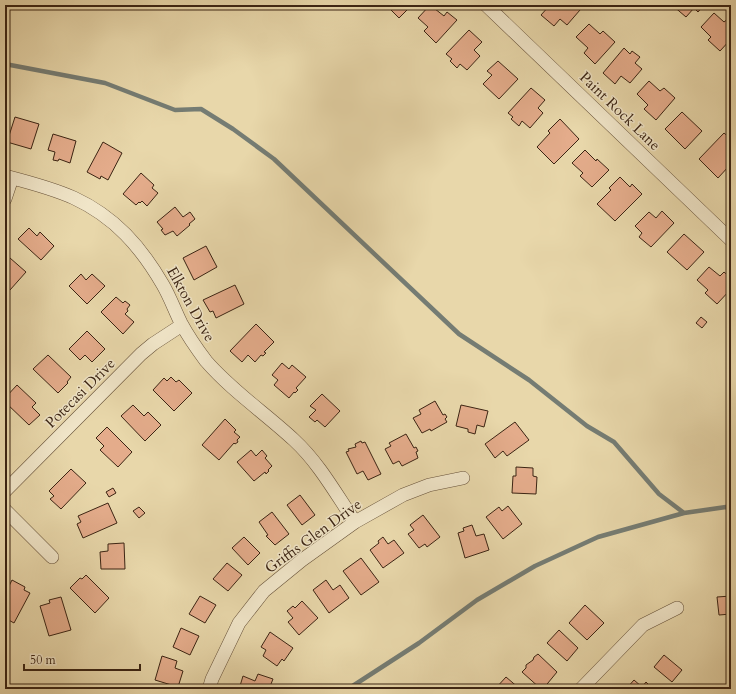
<svg xmlns="http://www.w3.org/2000/svg" width="736" height="694" viewBox="0 0 736 694" font-family="Cardo,serif">
  <style>
    .lines { fill: none; stroke-linecap: round; stroke-linejoin: round }
    .stream { stroke: #757c73; stroke-width: 4.5 }
    .building { fill: #e4ac8b; stroke: #3b2413 }
    .minor-casing { stroke: #665139; stroke-width: 14 }
    .minor { stroke: #f0e5c8; stroke-width: 13 }
    .labels { text-anchor: middle; stroke-width: 3; stroke-linejoin: round; paint-order: stroke }
    .street-label { font-size: 15px; fill: #3b2413; stroke: #f0e5c8 }
  </style>
  <rect width="100%" height="100%" fill="#e8d7aa"/>
  <filter id="stains"><feTurbulence type="fractalNoise" baseFrequency=".005" numOctaves="4"/><feColorMatrix values="0 0 0 0 .2 0 0 0 0 .09 0 0 0 0 .02 0 0 0 .5 -.17"/></filter>
  <radialGradient id="worn" r=".72"><stop offset=".6" stop-color="#630" stop-opacity="0"/><stop offset="1" stop-color="#630" stop-opacity=".3"/></radialGradient>
  <g class="lines">
    <path class="stream" d="M 5,64 L 105,83 L 175,110 L 201,109 L 233,129 L 274,159 L 459,334 L 529,380 L 587,426 L 614,442 L 659,494 L 684,513
      M 348,689 L 419,643 L 477,600 L 535,566 L 598,537 L 684,513 L 726,507 L 731,508"/>
  </g>
  <path class="building" d="M 386,5 L 412,5 L 399,18 Z
    M 430,5 L 444,16 L 447,12 L 457,20 L 436,43 L 424,31 L 428,27 L 418,18 Z
    M 550,5 L 575,5 L 580,10 L 567,25 L 560,19 L 554,26 L 541,15 Z
    M 672,5 L 704,5 L 698,12 L 694,8 L 686,17 Z
    M 714,13 L 724,22 L 729,18 L 731,21 L 731,39 L 720,51 L 708,40 L 711,37 L 701,27 Z
    M 589,24 L 600,34 L 603,31 L 615,42 L 595,64 L 584,53 L 588,48 L 576,37 Z
    M 469,30 L 482,42 L 474,50 L 480,56 L 467,70 L 460,64 L 457,68 L 450,61 L 452,59 L 446,54 Z
    M 624,48 L 630,54 L 632,51 L 640,57 L 635,63 L 642,69 L 630,83 L 621,76 L 615,84 L 603,73 Z
    M 498,61 L 518,79 L 499,99 L 483,84 L 492,75 L 487,71 Z
    M 649,81 L 660,91 L 664,88 L 675,98 L 656,120 L 644,109 L 648,105 L 637,94 Z
    M 531,88 L 545,100 L 538,108 L 543,113 L 530,128 L 522,121 L 519,126 L 511,119 L 513,117 L 508,113 Z
    M 682,112 L 702,131 L 685,149 L 665,129 Z
    M 15,117 L 39,124 L 31,149 L 7,142 Z
    M 560,119 L 579,139 L 554,164 L 537,147 L 550,133 L 548,131 Z
    M 724,133 L 731,139 L 731,161 L 728,164 L 729,166 L 718,178 L 699,159 Z
    M 53,134 L 76,141 L 70,163 L 59,159 L 58,161 L 53,160 L 55,152 L 48,150 Z
    M 103,142 L 122,153 L 108,180 L 101,176 L 100,179 L 87,172 Z
    M 585,150 L 596,161 L 597,159 L 609,170 L 592,187 L 580,176 L 583,173 L 572,163 Z
    M 141,173 L 154,185 L 152,188 L 158,193 L 147,206 L 142,201 L 140,203 L 139,202 L 136,205 L 123,194 Z
    M 620,177 L 630,187 L 632,184 L 642,194 L 615,221 L 597,204 L 611,190 L 609,188 Z
    M 175,207 L 183,217 L 190,212 L 195,219 L 189,224 L 190,225 L 177,236 L 173,231 L 165,235 L 161,230 L 163,229 L 157,222 Z
    M 662,211 L 674,223 L 651,247 L 639,237 L 642,233 L 635,226 L 649,212 L 656,218 Z
    M 29,228 L 37,236 L 40,232 L 54,246 L 41,260 L 18,239 Z
    M 684,234 L 704,252 L 687,270 L 667,252 Z
    M 206,246 L 217,267 L 194,280 L 183,258 Z
    M 10,258 L 26,272 L 10,290 L 5,286 L 5,263 Z
    M 709,267 L 720,276 L 724,272 L 731,278 L 731,289 L 717,304 L 705,293 L 708,290 L 697,280 Z
    M 81,274 L 86,280 L 92,274 L 105,286 L 87,304 L 69,286 Z
    M 235,285 L 244,304 L 216,318 L 213,311 L 210,312 L 203,300 Z
    M 116,297 L 123,303 L 125,301 L 130,305 L 127,309 L 128,311 L 125,314 L 134,322 L 123,334 L 101,312 Z
    M 701,317 L 707,322 L 702,328 L 696,323 Z
    M 256,324 L 274,342 L 264,352 L 266,353 L 263,356 L 261,355 L 255,362 L 248,355 L 242,362 L 230,351 Z
    M 87,331 L 105,349 L 92,362 L 85,355 L 80,360 L 69,349 Z
    M 48,355 L 71,377 L 67,382 L 68,383 L 58,393 L 33,369 Z
    M 282,363 L 289,369 L 292,365 L 306,377 L 296,388 L 298,390 L 295,393 L 294,392 L 289,398 L 274,385 L 278,380 L 272,375 Z
    M 171,377 L 176,382 L 179,380 L 192,393 L 174,411 L 153,390 L 164,378 L 167,381 Z
    M 17,385 L 36,403 L 32,407 L 40,415 L 29,425 L 5,402 L 5,398 Z
    M 322,394 L 340,411 L 325,427 L 317,420 L 315,422 L 309,417 L 316,410 L 310,406 Z
    M 435,401 L 443,415 L 445,414 L 447,417 L 445,419 L 447,422 L 431,431 L 430,429 L 422,433 L 413,418 L 421,414 L 419,410 Z
    M 133,405 L 144,416 L 148,412 L 161,425 L 145,441 L 121,416 Z
    M 461,405 L 488,411 L 484,427 L 477,425 L 475,434 L 468,432 L 468,429 L 456,426 Z
    M 225,419 L 236,430 L 234,432 L 240,437 L 237,440 L 238,442 L 235,444 L 234,443 L 219,460 L 202,445 Z
    M 515,422 L 529,440 L 507,456 L 503,451 L 495,458 L 485,444 Z
    M 107,427 L 132,452 L 118,467 L 100,450 L 104,446 L 96,438 Z
    M 406,434 L 414,448 L 416,447 L 418,451 L 416,452 L 418,458 L 402,466 L 399,461 L 393,464 L 385,449 L 391,446 L 389,443 Z
    M 361,441 L 362,443 L 365,442 L 381,474 L 368,480 L 363,471 L 357,474 L 346,452 L 349,451 L 348,449 L 356,447 L 355,444 Z
    M 251,450 L 256,456 L 262,450 L 267,456 L 265,458 L 272,466 L 268,470 L 269,471 L 266,474 L 265,472 L 254,481 L 237,462 Z
    M 516,467 L 533,468 L 533,476 L 537,477 L 536,494 L 512,493 L 513,476 L 516,476 Z
    M 71,469 L 86,483 L 61,509 L 50,499 L 54,496 L 49,491 Z
    M 113,488 L 116,493 L 109,497 L 106,492 Z
    M 300,495 L 315,515 L 302,525 L 287,505 Z
    M 108,503 L 117,523 L 83,538 L 77,524 L 81,522 L 78,516 Z
    M 508,506 L 522,524 L 503,539 L 486,517 L 499,507 L 502,511 Z
    M 139,507 L 145,513 L 139,518 L 133,511 Z
    M 272,512 L 289,534 L 275,545 L 266,536 L 268,535 L 259,522 Z
    M 423,515 L 440,537 L 427,547 L 425,544 L 419,548 L 408,534 L 414,530 L 410,525 Z
    M 472,525 L 476,536 L 484,534 L 489,550 L 465,558 L 458,533 L 464,531 L 463,528 Z
    M 244,537 L 260,553 L 248,565 L 232,548 Z
    M 383,537 L 388,544 L 394,540 L 404,553 L 383,568 L 370,550 L 379,543 L 378,541 Z
    M 124,543 L 125,569 L 101,569 L 100,552 L 108,551 L 108,544 Z
    M 361,558 L 379,582 L 361,595 L 343,571 Z
    M 227,563 L 242,575 L 228,591 L 213,579 Z
    M 86,575 L 109,598 L 95,613 L 70,588 L 80,578 L 82,579 Z
    M 12,580 L 25,587 L 24,590 L 30,593 L 14,623 L 5,618 L 5,594 Z
    M 326,580 L 333,590 L 340,585 L 349,598 L 329,613 L 313,590 Z
    M 200,596 L 216,605 L 205,623 L 189,614 Z
    M 731,596 L 731,614 L 719,615 L 717,597 Z
    M 61,597 L 71,630 L 49,636 L 40,606 L 50,603 L 49,600 Z
    M 302,601 L 318,618 L 299,635 L 288,622 L 293,618 L 287,611 L 293,606 L 295,608 Z
    M 585,605 L 604,623 L 587,640 L 569,623 Z
    M 181,628 L 199,636 L 190,655 L 173,647 Z
    M 559,630 L 578,648 L 567,661 L 547,643 Z
    M 270,632 L 293,648 L 284,661 L 282,659 L 277,666 L 263,656 L 266,650 L 261,647 Z
    M 538,654 L 557,672 L 543,689 L 541,689 L 522,672 L 526,668 L 526,665 L 533,660 L 534,657 Z
    M 664,655 L 682,670 L 672,682 L 654,667 Z
    M 162,656 L 177,661 L 175,668 L 183,671 L 178,687 L 155,680 Z
    M 258,674 L 273,679 L 269,689 L 243,689 L 244,687 L 240,686 L 243,676 L 255,681 Z
    M 506,677 L 520,689 L 495,689 Z
    M 634,680 L 642,687 L 646,682 L 653,689 L 626,689 Z"/>
  <g class="lines">
    <defs>
      <path id="minor" d="M 486,5 L 731,240
        M 5,176 C 28,182 52,188 74,198 C 115,217 141,247 163,285 C 170,297 175,311 181,323 C 188,336 197,349 206,361 C 232,391 265,413 294,440 C 319,463 336,494 355,522
        M 5,199 L 12,178
        M 5,491 L 141,354 L 153,344 L 182,325
        M 5,510 L 52,557
        M 209,689 L 212,679 L 239,623 L 264,591 L 302,560 L 355,522 L 403,495 L 429,485 L 463,478
        M 581,689 L 643,625 L 677,608"/>
    </defs>
    <use href="#minor" class="minor-casing"/>
    <use href="#minor" class="minor"/>
  </g>
  <g class="labels">
    <g class="street-label">
      <text transform="translate(620 111) rotate(44)" y="5">Paint Rock Lane</text>
      <text transform="translate(191 304) rotate(61)" y="5">Elkton Drive</text>
      <text transform="translate(80 393) rotate(-45)" y="5">Potecasi Drive</text>
      <text transform="translate(313 536) rotate(-36)" y="5">Griffis Glen Drive</text>
    </g>
  </g>
  <rect width="736" height="694" fill="none" stroke="#e8d7aa" stroke-width="20"/>
  <rect x="6" y="6" width="724" height="682" fill="none" stroke="#3b2413" stroke-width="2"/>
  <rect x="10" y="10" width="716" height="674" fill="none" stroke="#3b2413"/>
  <path d="M24 664v6h116v-6" fill="none" stroke="#3b2413" stroke-width="2"/>
  <text x="30" y="664" font-size="12" fill="#3b2413" stroke="#f0e5c8" stroke-width="3" paint-order="stroke">50 m</text>
  <rect width="100%" height="100%" filter="url(#stains)"/>
  <rect width="100%" height="100%" fill="url(#worn)"/>
</svg>
